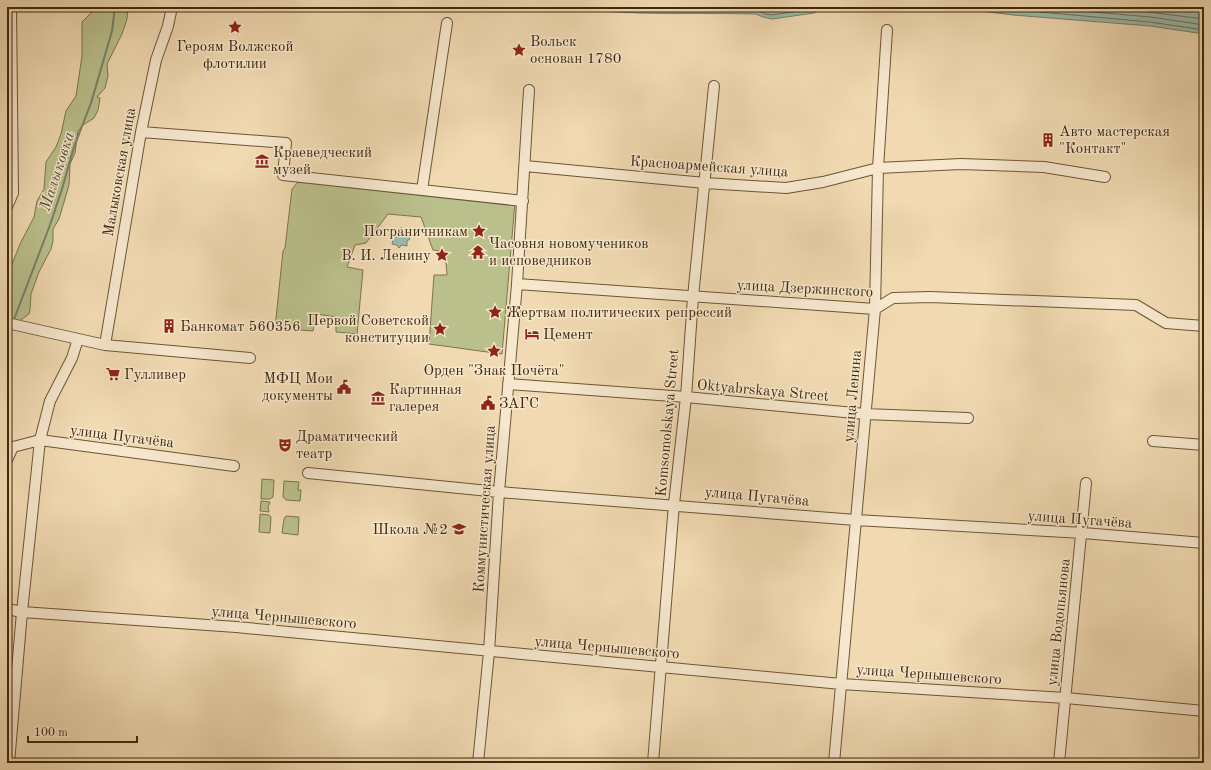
<svg xmlns="http://www.w3.org/2000/svg" width="1211" height="770" viewBox="0 0 1211 770" font-family="'Old Standard TT',serif">
  <style>
    .green { fill: #bac08c; stroke: #7d744d }
    .water { fill: #9bbbab; stroke: #77816c }
    .lines { fill: none; stroke-linecap: round; stroke-linejoin: round }
    .shore { stroke: #6e725c; stroke-width: 1 }
    .stream { stroke: #77816c; stroke-width: 2 }
    .minor-casing { stroke: #6c5537; stroke-width: 12 }
    .minor { stroke: #f6e7cd; stroke-width: 10 }
    .labels { text-anchor: middle; stroke-width: 3; stroke-linejoin: round; paint-order: stroke }
    .poi-label { font-size: 15px; fill: #40290e; stroke: #f6e7cd; text-anchor: start }
    .street-label { font-size: 15px; fill: #40290e; stroke: #f6e7cd }
    .water-label { font-size: 16px; font-style: italic; fill: #574e35; stroke: #f6e7cd }
  </style>
  <rect width="100%" height="100%" fill="#f1dab2"/>
  <filter id="stains"><feTurbulence type="fractalNoise" baseFrequency=".005" numOctaves="4"/><feColorMatrix values="0 0 0 0 .2 0 0 0 0 .09 0 0 0 0 .02 0 0 0 .5 -.17"/></filter>
  <radialGradient id="worn" r=".72"><stop offset=".6" stop-color="#630" stop-opacity="0"/><stop offset="1" stop-color="#630" stop-opacity=".3"/></radialGradient>
  <path class="green" d="M 94,7 L 128,7 L 127,19 L 122,34 L 107,64 L 108,76 L 105,88 L 97,97 L 100,98 L 98,110 L 94,118 L 83,125 L 78,131 L 75,153 L 70,164 L 69,185 L 59,219 L 53,229 L 53,241 L 51,249 L 39,272 L 31,294 L 30,310 L 29,314 L 18,322 L 7,320 L 7,277 L 20,244 L 34,217 L 37,201 L 44,189 L 46,162 L 56,147 L 61,134 L 66,111 L 76,96 L 82,56 L 82,22 L 94,10 Z
    M 298,182 L 515,202 L 502,354 L 429,344 L 434,275 L 447,275 L 445,252 L 433,250 L 421,217 L 388,214 L 366,243 L 355,245 L 347,267 L 363,270 L 357,334 L 336,332 L 336,317 L 316,314 L 313,331 L 275,328 L 283,251 L 285,248 L 292,189 Z
    M 262,479 L 274,480 L 273,497 L 270,499 L 261,499 Z
    M 284,481 L 299,482 L 298,490 L 301,490 L 300,501 L 286,500 L 283,497 Z
    M 261,501 L 270,502 L 268,507 L 269,512 L 260,511 Z
    M 260,514 L 269,515 L 271,517 L 270,533 L 259,532 Z
    M 286,516 L 299,517 L 298,535 L 282,533 L 284,519 Z"/>
  <path class="water" d="M 578,7 L 840,7 L 821,10 L 814,13 L 772,19 L 763,17 L 756,14 C 717,13 678,14 639,13 C 619,12 598,12 578,7 Z
    M 908,7 L 1204,7 L 1204,34 L 1150,26 L 1013,15 L 957,8 L 911,9 Z
    M 401,227 L 404,231 L 408,231 L 408,235 L 410,239 L 407,241 L 407,246 L 402,245 L 399,248 L 397,245 L 392,244 L 393,240 L 390,237 L 394,234 L 394,229 L 398,230 Z"/>
  <g class="lines">
    <path class="shore" d="M 600,7 L 694,10 L 756,10 L 765,14 L 772,15 L 813,9 L 818,7
      M 985,7 L 1150,22 L 1204,30
      M 1033,7 L 1151,17 L 1204,25
      M 1108,7 L 1204,19"/>
    <path class="stream" d="M 13,322 L 50,225 L 62,189 L 74,147 L 91,103 L 112,31 L 115,7
      M 7,338 L 11,328"/>
    <defs>
      <path id="minor" d="M 141,132 L 286,143 L 283,175 L 523,201
        M 525,166 L 705,183 L 786,188 L 823,182 L 878,168 L 961,164 L 1044,167 L 1105,177
        M 422,190 L 447,23
        M 7,207 L 13,193 L 11,7
        M 517,284 L 875,309 L 893,298 L 930,297 L 1136,305 L 1166,323 L 1204,326
        M 7,323 L 105,345 L 250,358
        M 105,345 L 141,132 L 156,60 L 168,26 L 172,7
        M 508,384 L 686,397 L 865,414 L 968,418
        M 1153,441 L 1204,445
        M 7,446 L 13,447 L 40,440 L 234,466
        M 7,460 L 13,447
        M 308,473 L 499,492 L 856,520 L 1083,533 L 1204,543
        M 7,609 L 22,612 L 236,627 L 841,684 L 1066,698 L 1204,711
        M 9,763 L 22,612 L 40,440 L 50,401 L 72,358 L 78,339
        M 478,763 L 489,652 L 499,492 L 517,284 L 529,90
        M 653,763 L 674,504 L 686,397 L 693,297 L 714,86
        M 834,763 L 875,309 L 878,168 L 887,30
        M 1059,763 L 1086,483"/>
    </defs>
    <use href="#minor" class="minor-casing"/>
    <use href="#minor" class="minor"/>
  </g>
  <defs>
    <symbol id="sight-bare" viewBox="-9 -9 18 18"><path d="M0-6L1.8-2.2L6-1.7L2.9 1.2L3.7 5.4L0 3.3L-3.7 5.4L-2.9 1.2L-6-1.7L-1.8-2.2Z" fill="#8f2418" stroke="#f6e7cd" stroke-width="2.5" paint-order="stroke"/></symbol>
    <symbol id="building-bare" viewBox="-9 -9 18 18"><path d="M-4-6H4V6H1V3H-1V6H-4ZM-2.5-4.3h1.7v1.8h-1.7ZM.8-4.3h1.7v1.8H.8ZM-2.5-1h1.7V.8h-1.7ZM.8-1h1.7V.8H.8Z" fill="#8f2418" stroke="#f6e7cd" stroke-width="2.5" paint-order="stroke"/></symbol>
    <symbol id="museum-bare" viewBox="-9 -9 18 18"><path d="M0-6L6-3V-2H-6V-3ZM-5-1h2V3h-2ZM-1-1h2V3h-2ZM3-1h2V3H3ZM-6 4H6V6H-6Z" fill="#8f2418" stroke="#f6e7cd" stroke-width="2.5" paint-order="stroke"/></symbol>
    <symbol id="temple-bare" viewBox="-9 -9 18 18"><path d="M0-6L5-2H3V0L6.5 2.5H4V6H1.5V3h-3V6H-4V2.5H-6.5L-3 0V-2H-5Z" fill="#8f2418" stroke="#f6e7cd" stroke-width="2.5" paint-order="stroke"/></symbol>
    <symbol id="hotel-bare" viewBox="-9 -9 18 18"><path d="M-6-4.5h1.5V1H6V5H4.5V3h-9V5H-6ZM-4 0a1.8 1.8 0 1 1 3.6 0ZM.5 0V-2.5h3Q6-2.5 6 0Z" fill="#8f2418" stroke="#f6e7cd" stroke-width="2.5" paint-order="stroke"/></symbol>
    <symbol id="supermarket-bare" viewBox="-9 -9 18 18"><path d="M-6-5.5h2.5l.6 2H6L4.5 2H-2.5L-4.4-4H-6ZM-1.5 3.2a1.3 1.3 0 1 0 .1 0ZM3 3.2a1.3 1.3 0 1 0 .1 0Z" fill="#8f2418" stroke="#f6e7cd" stroke-width="2.5" paint-order="stroke"/></symbol>
    <symbol id="civic-bare" viewBox="-9 -9 18 18"><path d="M-.6-6.5H3V-4.5H.6V-3L4-1V1h2V6H-6V1h2V-1L-.6-3ZM-1.2 2.5V6h2.4V2.5Z" fill="#8f2418" stroke="#f6e7cd" stroke-width="2.5" paint-order="stroke"/></symbol>
    <symbol id="theatre-bare" viewBox="-9 -9 18 18"><path d="M-5-5.5Q0-4 5-5.5V0Q5 5 0 6Q-5 5-5 0ZM-3.3-2.5H-1v1.5H-3.3ZM1-2.5H3.3v1.5H1ZM-2.8 1Q0 5.5 2.8 1Z" fill="#8f2418" stroke="#f6e7cd" stroke-width="2.5" paint-order="stroke"/></symbol>
    <symbol id="school-bare" viewBox="-9 -9 18 18"><path d="M0-5L7-2L0 1L-7-2ZM-4 1L0 2.5L4 1V4Q0 6-4 4Z" fill="#8f2418" stroke="#f6e7cd" stroke-width="2.5" paint-order="stroke"/></symbol>
  </defs>
  <g fill-rule="evenodd">
    <use href="#sight-bare" x="225" y="17" width="20" height="20"/>
    <use href="#sight-bare" x="509" y="40" width="20" height="20"/>
    <use href="#building-bare" x="1038" y="130" width="20" height="20"/>
    <use href="#museum-bare" x="252" y="151" width="20" height="20"/>
    <use href="#sight-bare" x="469" y="221" width="20" height="20"/>
    <use href="#temple-bare" x="468" y="242" width="20" height="20"/>
    <use href="#sight-bare" x="432" y="245" width="20" height="20"/>
    <use href="#sight-bare" x="485" y="302" width="20" height="20"/>
    <use href="#building-bare" x="159" y="316" width="20" height="20"/>
    <use href="#sight-bare" x="430" y="319" width="20" height="20"/>
    <use href="#hotel-bare" x="522" y="324" width="20" height="20"/>
    <use href="#sight-bare" x="484" y="341" width="20" height="20"/>
    <use href="#supermarket-bare" x="103" y="364" width="20" height="20"/>
    <use href="#civic-bare" x="334" y="377" width="20" height="20"/>
    <use href="#museum-bare" x="368" y="388" width="20" height="20"/>
    <use href="#civic-bare" x="478" y="393" width="20" height="20"/>
    <use href="#theatre-bare" x="275" y="435" width="20" height="20"/>
    <use href="#school-bare" x="449" y="519" width="20" height="20"/>
  </g>
  <g class="labels">
    <g class="poi-label">
      <text x="530" y="46">Вольск<tspan x="530" dy="17">основан 1780</tspan></text>
      <text x="235" y="51" text-anchor="middle">Героям Волжской<tspan x="235" dy="17">флотилии</tspan></text>
      <text x="1059" y="136">Авто мастерская<tspan x="1059" dy="17">"Контакт"</tspan></text>
      <text x="273" y="157">Краеведческий<tspan x="273" dy="17">музей</tspan></text>
      <text x="468" y="236" text-anchor="end">Пограничникам</text>
      <text x="489" y="248">Часовня новомучеников<tspan x="489" dy="17">и исповедников</tspan></text>
      <text x="431" y="260" text-anchor="end">В. И. Ленину</text>
      <text x="506" y="317">Жертвам политических репрессий</text>
      <text x="429" y="325" text-anchor="end">Первой Советской<tspan x="429" dy="17">конституции</tspan></text>
      <text x="180" y="331">Банкомат 560356</text>
      <text x="543" y="339">Цемент</text>
      <text x="494" y="375" text-anchor="middle">Орден "Знак Почёта"</text>
      <text x="124" y="379">Гулливер</text>
      <text x="333" y="383" text-anchor="end">МФЦ Мои<tspan x="333" dy="17">документы</tspan></text>
      <text x="389" y="394">Картинная<tspan x="389" dy="17">галерея</tspan></text>
      <text x="499" y="408">ЗАГС</text>
      <text x="296" y="441">Драматический<tspan x="296" dy="17">театр</tspan></text>
      <text x="448" y="534" text-anchor="end">Школа №2</text>
    </g>
    <g class="street-label">
      <text transform="translate(709 166) rotate(4)" y="5">Красноармейская улица</text>
      <text transform="translate(119 172) rotate(-80)" y="5">Малыковская улица</text>
      <text transform="translate(805 288) rotate(3)" y="5">улица Дзержинского</text>
      <text transform="translate(763 390) rotate(5)" y="5">Oktyabrskaya Street</text>
      <text transform="translate(852 396) rotate(-85)" y="5">улица Ленина</text>
      <text transform="translate(667 423) rotate(-85)" y="5">Komsomolskaya Street</text>
      <text transform="translate(122 436) rotate(7)" y="5">улица Пугачёва</text>
      <text transform="translate(757 496) rotate(5)" y="5">улица Пугачёва</text>
      <text transform="translate(484 509) rotate(-86)" y="5">Коммунистическая улица</text>
      <text transform="translate(1080 519) rotate(4)" y="5">улица Пугачёва</text>
      <text transform="translate(284 617) rotate(5)" y="5">улица Чернышевского</text>
      <text transform="translate(1058 622) rotate(-84)" y="5">улица Водопьянова</text>
      <text transform="translate(607 647) rotate(5)" y="5">улица Чернышевского</text>
      <text transform="translate(929 674) rotate(4)" y="5">улица Чернышевского</text>
    </g>
    <g class="water-label">
      <text transform="translate(56 171) rotate(-72)" y="6">Малыковка</text>
    </g>
  </g>
  <rect width="1211" height="770" fill="none" stroke="#f1dab2" stroke-width="24"/>
  <rect x="8" y="8" width="1195" height="754" fill="none" stroke="#40290e" stroke-width="2"/>
  <rect x="12" y="12" width="1187" height="746" fill="none" stroke="#40290e"/>
  <path d="M28 736v6h109v-6" fill="none" stroke="#40290e" stroke-width="2"/>
  <text x="34" y="736" font-size="12" fill="#40290e" stroke="#f6e7cd" stroke-width="3" paint-order="stroke">100 m</text>
  <rect width="100%" height="100%" filter="url(#stains)"/>
  <rect width="100%" height="100%" fill="url(#worn)"/>
</svg>
